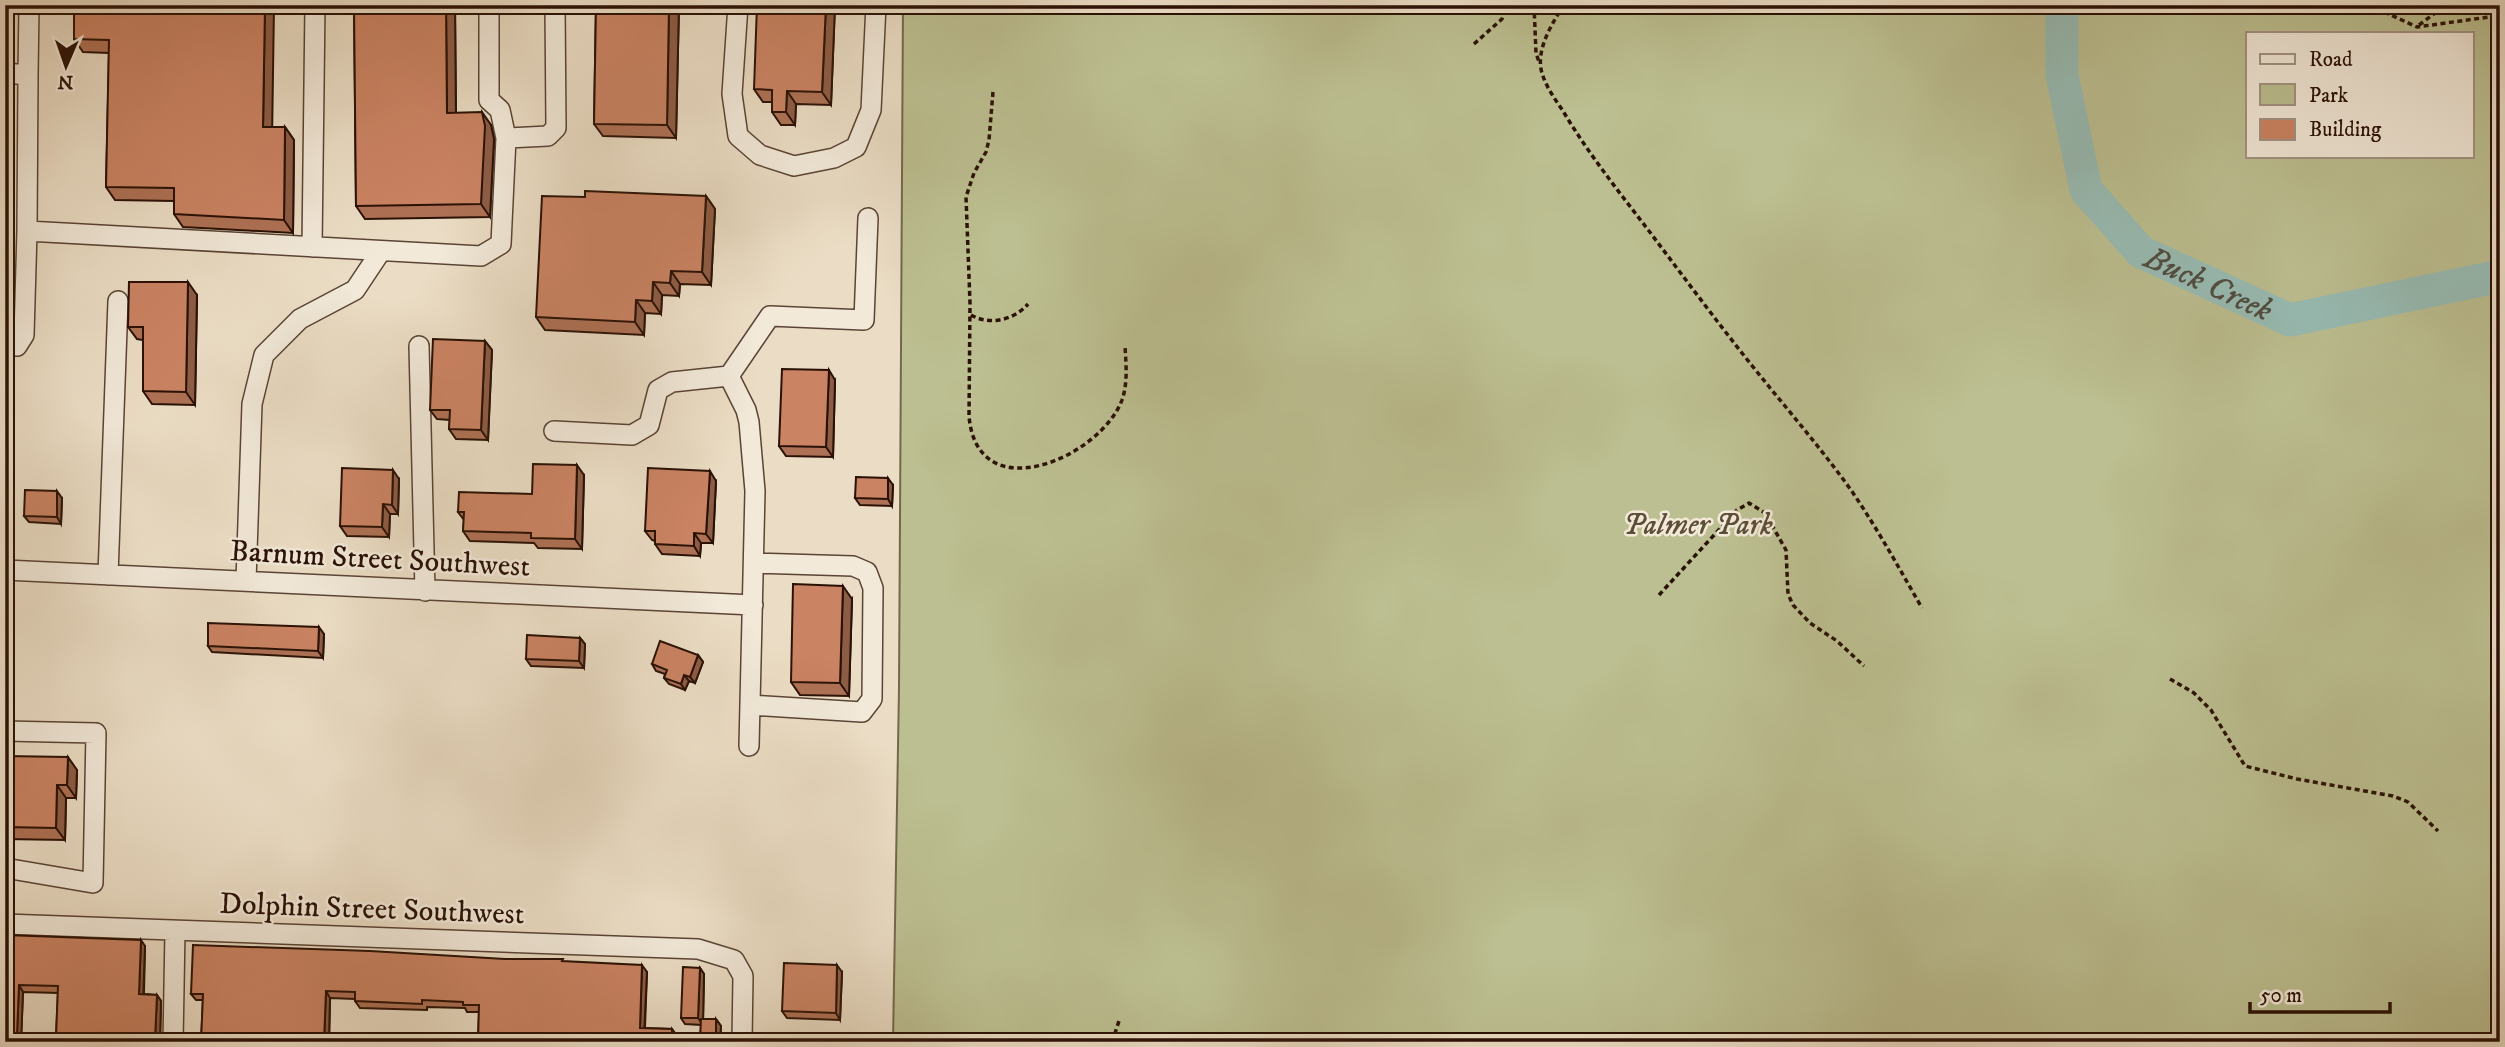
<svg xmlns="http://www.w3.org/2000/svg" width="2505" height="1047" viewBox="0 0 2505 1047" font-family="'IM FELL DW Pica',serif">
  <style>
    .green { fill: #bcbf91; stroke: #73684b; stroke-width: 2; fill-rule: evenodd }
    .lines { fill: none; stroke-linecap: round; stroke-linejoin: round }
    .river { stroke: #98bcb4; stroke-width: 33 }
    .minor-casing { stroke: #5a4435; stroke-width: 22 }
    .path { stroke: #2a1105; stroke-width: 3.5; stroke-dasharray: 5 3.5; stroke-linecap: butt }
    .minor { stroke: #f2e9d9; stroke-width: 19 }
    .wall { fill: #ae7155; stroke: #2a1105; stroke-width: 2 }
    .shaded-wall { fill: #8d5c45; stroke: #2a1105; stroke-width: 2 }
    .building { fill: #ca8363; stroke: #2a1105; stroke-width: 2 }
    .labels { text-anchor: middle; stroke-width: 5; stroke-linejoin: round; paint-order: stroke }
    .park-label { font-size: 30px; font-style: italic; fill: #5d4e36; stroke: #f2e9d9 }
    .street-label { font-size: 30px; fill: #2a1105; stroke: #f2e9d9 }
    .water-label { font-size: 32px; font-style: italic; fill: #504d42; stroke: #f2e9d9 }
  </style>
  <rect width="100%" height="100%" fill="#ebddc5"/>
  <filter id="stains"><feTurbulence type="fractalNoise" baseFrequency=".00286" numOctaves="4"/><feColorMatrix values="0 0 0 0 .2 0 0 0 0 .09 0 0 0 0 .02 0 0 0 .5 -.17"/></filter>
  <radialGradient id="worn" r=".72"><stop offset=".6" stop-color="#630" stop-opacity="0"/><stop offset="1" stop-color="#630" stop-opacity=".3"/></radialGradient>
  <path class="green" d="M 903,5 L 2500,5 L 2500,1042 L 893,1042 L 899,688 ZM 2248,33 L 2472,33 L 2472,156 L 2248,156 Z"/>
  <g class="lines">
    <path class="river" id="s1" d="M 2062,5 L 2062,75 L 2086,190 L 2141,252 L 2290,320 L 2500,276"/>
    <defs>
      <path id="minor" d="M 489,5 L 489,100 L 500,110 L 506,138
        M 738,5 L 732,94 L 738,136 L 760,155 L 794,166 L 834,158 L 856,147 L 871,110 L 876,5
        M 5,73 L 28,75 L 27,231 L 481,256 L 501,244 L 506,138 L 548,136 L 556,128 L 555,5
        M 28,75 L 29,5
        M 312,247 L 315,5
        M 5,345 L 17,346 L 24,335 L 27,231
        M 419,346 L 425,591
        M 729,376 L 746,410 L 749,422 L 755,491 L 749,746
        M 554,431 L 632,435 L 649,425 L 658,390 L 672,382 L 729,376 L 770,316 L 864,320 L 868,218
        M 5,570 L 753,605
        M 108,575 L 118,301
        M 246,581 L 252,404 L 264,355 L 300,319 L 355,290 L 381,251
        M 750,705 L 862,712 L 872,699 L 873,588 L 867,572 L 853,566 L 754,563
        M 5,731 L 96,733 L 93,883 L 5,868
        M 5,924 L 698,949 L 734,960 L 743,976 L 742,1042
        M 173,1042 L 175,931"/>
    </defs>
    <use href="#minor" class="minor-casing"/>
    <path class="path" d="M 1534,5 L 1536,53 L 1539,62
      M 1564,5 C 1552,23 1535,51 1542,73 C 1546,87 1555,99 1563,111 C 1588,153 1619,192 1649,231 C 1686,280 1723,330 1762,378 C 1792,415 1823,451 1851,490 C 1877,528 1899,568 1922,608
      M 2369,5 L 2417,27 L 2489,17 L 2489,5
      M 2419,25 L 2446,5
      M 1474,44 L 1502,19 L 1504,13 L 1504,5
      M 993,92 L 989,140 L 986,152 L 974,173 L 966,197 L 970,303 L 969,416 C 977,511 1100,458 1122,400 C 1128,383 1126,364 1125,346
      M 971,315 C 990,326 1014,320 1028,304
      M 1659,595 L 1737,510 L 1749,503 L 1765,513 L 1786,550 L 1788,594 L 1793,605 L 1810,623 L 1837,641 L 1864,666
      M 2170,679 L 2194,693 L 2211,710 L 2245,766 L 2297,779 L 2393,796 L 2408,802 L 2438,831
      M 1112,1042 L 1120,1018"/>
    <use href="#minor" class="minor"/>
  </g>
  <path class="wall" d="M 74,5 L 272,127 L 285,127 L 294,140 L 293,233 L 183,227 L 174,214 L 174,201 L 115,200 L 106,187 L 109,53 L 83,52 L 74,39 Z
    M 354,5 L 455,5 L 456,113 L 491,125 L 494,139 L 490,217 L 365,219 L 356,206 Z
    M 596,5 L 679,5 L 676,138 L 603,136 L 594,124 Z
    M 835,5 L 831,105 L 796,104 L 795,125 L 781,125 L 772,112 L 772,102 L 763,102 L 754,89 Z
    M 706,196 L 715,209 L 711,285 L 680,284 L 679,296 L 662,295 L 661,314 L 645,313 L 644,335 L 545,330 L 536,317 L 585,197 Z
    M 197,295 L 195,405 L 152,404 L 143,391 L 143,340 L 137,339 L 128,327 Z
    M 485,341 L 492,350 L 488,440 L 456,439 L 449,429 L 450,420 L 437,419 L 430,410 Z
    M 835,380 L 833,457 L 786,456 L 779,446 Z
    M 584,475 L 582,549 L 538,548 L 534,543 L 470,541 L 463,531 L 464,520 L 458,512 L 532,494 Z
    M 399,479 L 398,514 L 390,514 L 389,537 L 347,536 L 340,526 Z
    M 716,481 L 713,543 L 701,543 L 700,556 L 662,554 L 655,544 L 655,541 L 652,540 L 645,531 Z
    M 893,485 L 892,506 L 860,505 L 855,498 Z
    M 62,498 L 61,524 L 29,522 L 24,516 Z
    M 852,599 L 849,696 L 800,695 L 791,682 Z
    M 324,634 L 323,658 L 212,652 L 208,646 Z
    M 580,638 L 585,644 L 584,668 L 531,666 L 526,659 Z
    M 698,655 L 703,662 L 695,683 L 689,681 L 685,690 L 669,684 L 664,678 L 665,674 L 656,671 L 652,664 Z
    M 5,756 L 77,770 L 76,798 L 66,798 L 65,840 L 5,839 Z
    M 5,935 L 145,946 L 144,994 L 157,995 L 161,1001 L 160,1042 L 59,1042 L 56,1037 L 58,993 L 23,992 L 21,1042 L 5,1042 Z
    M 505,959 L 564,962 L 647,972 L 645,1028 L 672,1029 L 677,1036 L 677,1042 L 478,1042 L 479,1012 L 467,1012 L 465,1008 L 427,1007 L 427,1010 L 360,1008 L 355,1001 L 355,999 L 330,998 L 329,1042 L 201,1042 L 203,1000 L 196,1000 L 191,994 Z
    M 700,968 L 704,974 L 703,1019 L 716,1019 L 721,1026 L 720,1042 L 700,1042 L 701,1025 L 685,1024 L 681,1018 Z
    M 842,972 L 840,1020 L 787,1018 L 782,1011 Z"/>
  <path class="shaded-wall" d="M 265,5 L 274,5 L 272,140 L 263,127 Z
    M 446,5 L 455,5 L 456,126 L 447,113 Z
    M 669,5 L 679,5 L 676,138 L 667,125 Z
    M 826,5 L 835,5 L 831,105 L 822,92 Z
    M 787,91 L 796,104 L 795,125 L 786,112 Z
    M 482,112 L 491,125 L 494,139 L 490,217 L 481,204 Z
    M 285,127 L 294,140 L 293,233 L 284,220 Z
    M 706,196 L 715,209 L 711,285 L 702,272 Z
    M 671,271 L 680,284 L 679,296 L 670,283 Z
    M 188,282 L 197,295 L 195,405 L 186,392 Z
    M 653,282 L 662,295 L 661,314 L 652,301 Z
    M 636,300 L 645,313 L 644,335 L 635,322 Z
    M 485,341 L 492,350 L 488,440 L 481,430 Z
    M 829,370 L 835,380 L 833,457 L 826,447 Z
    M 577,465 L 584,475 L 582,549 L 575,539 Z
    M 393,470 L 399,479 L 398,514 L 392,505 Z
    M 710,471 L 716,481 L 713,543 L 706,534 Z
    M 888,478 L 893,485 L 892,506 L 888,499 Z
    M 57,491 L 62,498 L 61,524 L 57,517 Z
    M 383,504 L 390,514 L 389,537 L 382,527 Z
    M 694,533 L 701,543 L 700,556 L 694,546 Z
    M 843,586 L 852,599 L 849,696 L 840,683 Z
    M 319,627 L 324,634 L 323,658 L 318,651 Z
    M 580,638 L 585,644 L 584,668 L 579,661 Z
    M 698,655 L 703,662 L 695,683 L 690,677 Z
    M 684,675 L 689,681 L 685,690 L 681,684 Z
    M 68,757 L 77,770 L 76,798 L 67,785 Z
    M 57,785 L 66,798 L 65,840 L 56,828 Z
    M 141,940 L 145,946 L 143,1001 L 139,994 Z
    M 642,965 L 647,972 L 644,1035 L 640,1028 Z
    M 837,965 L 842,972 L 840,1020 L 836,1013 Z
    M 700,968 L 704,974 L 703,1025 L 698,1018 Z
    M 19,985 L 23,992 L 21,1042 L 17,1035 Z
    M 326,991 L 330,998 L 329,1042 L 324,1042 Z
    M 157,995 L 161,1001 L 160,1042 L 156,1042 L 155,1040 Z
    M 716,1019 L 721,1026 L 720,1042 L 716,1042 Z
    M 672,1029 L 677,1036 L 677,1042 L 672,1042 Z"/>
  <path class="building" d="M 74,5 L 265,5 L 263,127 L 285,127 L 284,220 L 174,214 L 174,188 L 106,187 L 109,40 L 74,39 Z
    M 354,5 L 446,5 L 447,113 L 482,112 L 485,126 L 481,204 L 356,206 Z
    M 596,5 L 669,5 L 667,125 L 594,124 Z
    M 757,5 L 826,5 L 822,92 L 787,91 L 786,112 L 772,112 L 772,90 L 754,89 Z
    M 585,191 L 706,196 L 702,272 L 671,271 L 670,283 L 653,282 L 652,301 L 636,300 L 635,322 L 536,317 L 542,196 L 585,197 Z
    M 129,282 L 188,282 L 186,392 L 143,391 L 143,327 L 128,327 Z
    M 433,339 L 485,341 L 481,430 L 449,429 L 450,410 L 430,410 Z
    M 782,369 L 829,370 L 826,447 L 779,446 Z
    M 533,464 L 577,465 L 575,539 L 531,538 L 531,533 L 463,531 L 464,512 L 458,512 L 459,492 L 532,494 Z
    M 342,468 L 393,470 L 392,505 L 383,504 L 382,527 L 340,526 Z
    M 648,468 L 710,471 L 706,534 L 694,533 L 694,546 L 655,544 L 655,531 L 645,531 Z
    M 856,477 L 888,478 L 888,499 L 855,498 Z
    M 25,490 L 57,491 L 57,517 L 24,516 Z
    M 793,584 L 843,586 L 840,683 L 791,682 Z
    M 208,623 L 319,627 L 318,651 L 208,646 Z
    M 527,635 L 580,638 L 579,661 L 526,659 Z
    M 660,641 L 698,655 L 690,677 L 684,675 L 681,684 L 664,678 L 667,670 L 652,664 Z
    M 5,756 L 68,757 L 67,785 L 57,785 L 56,828 L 5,827 Z
    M 5,935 L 141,940 L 139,994 L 157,995 L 155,1040 L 56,1037 L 58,986 L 19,985 L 17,1035 L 5,1035 Z
    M 193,945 L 370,951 L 505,959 L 563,959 L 562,961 L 642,965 L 640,1028 L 672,1029 L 672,1042 L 478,1042 L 479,1005 L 463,1005 L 463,1002 L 422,1000 L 422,1004 L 355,1001 L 355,992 L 326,991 L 324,1042 L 201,1042 L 203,994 L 191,994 Z
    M 784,963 L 837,965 L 836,1013 L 782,1011 Z
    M 683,967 L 700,968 L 698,1018 L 681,1018 Z
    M 701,1019 L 716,1019 L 716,1042 L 700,1042 Z"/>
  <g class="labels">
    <g class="park-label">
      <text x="1698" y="534">Palmer Park</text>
    </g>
    <g class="street-label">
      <text transform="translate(380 558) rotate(3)" y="10">Barnum Street Southwest</text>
      <text transform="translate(372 908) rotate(2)" y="10">Dolphin Street Southwest</text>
    </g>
    <g class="water-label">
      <text dy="11" stroke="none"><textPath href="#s1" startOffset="345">Buck Creek</textPath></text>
    </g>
  </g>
  <rect width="2505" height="1047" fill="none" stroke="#ebddc5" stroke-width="28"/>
  <rect x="7" y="7" width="2491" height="1033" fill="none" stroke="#2a1105" stroke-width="3.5"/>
  <rect x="14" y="14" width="2477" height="1019" fill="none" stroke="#2a1105" stroke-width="2"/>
  <rect x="2246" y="32" width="228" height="126" fill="#f2e9d9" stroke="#a29384" stroke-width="2"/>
  <rect x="2260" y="54" width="35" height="10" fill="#f2e9d9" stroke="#a29384" stroke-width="2"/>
  <text x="2309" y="66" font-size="21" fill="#2a1105">Road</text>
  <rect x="2260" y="84" width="35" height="21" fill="#bcbf91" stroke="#a29384" stroke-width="2"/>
  <text x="2309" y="102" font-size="21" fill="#2a1105">Park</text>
  <rect x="2260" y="119" width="35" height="21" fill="#ca8363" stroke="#a29384" stroke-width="2"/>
  <text x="2309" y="136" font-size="21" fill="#2a1105">Building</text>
  <g transform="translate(66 66) rotate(182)" stroke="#f2e9d9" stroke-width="5" paint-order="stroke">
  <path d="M0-5L12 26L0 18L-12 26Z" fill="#2a1105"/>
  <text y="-10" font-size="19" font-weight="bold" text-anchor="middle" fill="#2a1105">N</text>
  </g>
  <path d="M2250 1002v10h140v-10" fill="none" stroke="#2a1105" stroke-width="3.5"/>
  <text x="2260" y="1002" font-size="21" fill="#2a1105" stroke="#f2e9d9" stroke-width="5" paint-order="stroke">50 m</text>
  <rect width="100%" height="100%" filter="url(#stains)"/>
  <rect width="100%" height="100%" fill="url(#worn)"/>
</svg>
